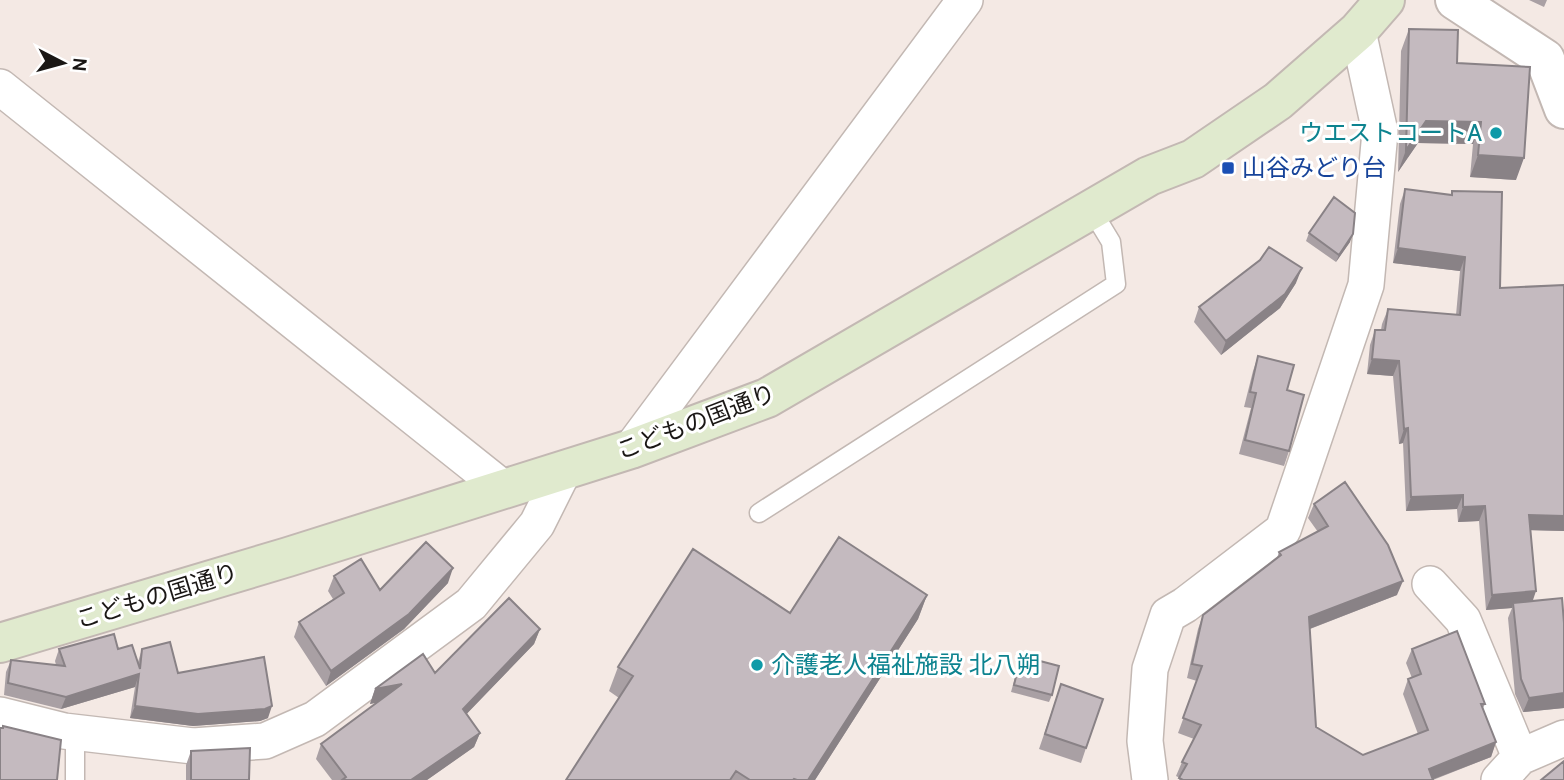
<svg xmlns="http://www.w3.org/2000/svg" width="1564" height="780" viewBox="0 0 1564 780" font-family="Cabin,'Noto Sans JP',sans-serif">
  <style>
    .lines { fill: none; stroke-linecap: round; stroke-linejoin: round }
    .service-casing { stroke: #c3b8b3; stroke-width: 21 }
    .minor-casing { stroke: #c3b8b3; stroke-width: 38 }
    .tertiary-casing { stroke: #c3b8b3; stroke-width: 42 }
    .secondary-casing { stroke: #c3b8b3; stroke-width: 42 }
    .service { stroke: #fff; stroke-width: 18 }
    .minor { stroke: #fff; stroke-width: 35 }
    .tertiary { stroke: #fff; stroke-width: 38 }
    .secondary { stroke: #e0eace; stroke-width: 38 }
    .wall { fill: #a9a0a4 }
    .shaded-wall { fill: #898286 }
    .building { fill: #c4babf; stroke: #898286; stroke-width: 2 }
    .culture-dot { fill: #0f9aa8; stroke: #fff; stroke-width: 2.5 }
    .transit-dot { fill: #1a4fb4; stroke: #fff; stroke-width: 2.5 }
    .labels { text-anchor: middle; stroke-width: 6; stroke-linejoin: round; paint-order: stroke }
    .culture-label { font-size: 24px; fill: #0d838f; stroke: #fff; text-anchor: end }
    .transit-label { font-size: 24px; fill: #164399; stroke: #fff; text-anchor: start }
    .street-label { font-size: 24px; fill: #1a1715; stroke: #fff }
  </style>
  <rect width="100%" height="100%" fill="#f4e9e4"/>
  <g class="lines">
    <defs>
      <path id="service" d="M 759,513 L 1116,284 L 1111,242 L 1091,209
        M 75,732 L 75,780"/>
      <path id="minor" d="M 0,87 L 504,489
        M 631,449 L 965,0
        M 1430,584 L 1463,620 L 1520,757
        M 0,715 L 64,731 L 193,746 L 265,741 L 315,719 L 471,604 L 537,524 L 564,470
        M 1150,780 L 1145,741 L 1150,669 L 1168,615 L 1185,605 L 1283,530 L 1366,285 L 1380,132 L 1358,31
        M 1499,780 L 1520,757 L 1564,738"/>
      <path id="tertiary" d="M 1455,0 L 1545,59 L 1564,109"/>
      <path id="secondary" d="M 0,643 L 288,557 L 631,449 L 767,398 L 1149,176 L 1193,159 L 1278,101 L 1358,31 L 1385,0"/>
    </defs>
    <use href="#service" class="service-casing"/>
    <use href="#minor" class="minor-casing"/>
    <use href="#tertiary" class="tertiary-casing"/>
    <use href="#secondary" class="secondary-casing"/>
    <use href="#service" class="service"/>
    <use href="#minor" class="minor"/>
    <use href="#tertiary" class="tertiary"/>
    <use href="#secondary" class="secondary"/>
  </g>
  <path class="wall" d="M 1529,0 L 1547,0 L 1544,7 Z
    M 1409,29 L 1457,63 L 1516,180 L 1470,177 L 1473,144 L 1418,143 L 1398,172 L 1401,51 Z
    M 1405,189 L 1451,195 L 1452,191 L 1500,288 L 1564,285 L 1564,531 L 1530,530 L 1532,601 L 1564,623 L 1564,708 L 1523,712 L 1515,694 L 1508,618 L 1512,608 L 1486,610 L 1479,521 L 1458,522 L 1457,509 L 1406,511 L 1403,443 L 1399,444 L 1393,376 L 1367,374 L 1370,345 L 1375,330 L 1381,330 L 1382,324 L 1388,309 L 1456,315 L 1460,271 L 1393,263 L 1400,204 Z
    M 1309,233 L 1350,242 L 1336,262 L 1306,241 Z
    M 1296,283 L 1280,308 L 1221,355 L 1194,322 L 1199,307 Z
    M 1258,356 L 1287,390 L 1289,451 L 1284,466 L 1239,454 L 1251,408 L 1244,407 L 1253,371 Z
    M 1314,504 L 1397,595 L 1310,629 L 1316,727 L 1363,755 L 1418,734 L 1403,694 L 1408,679 L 1412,678 L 1406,663 L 1412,649 L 1485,704 L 1483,708 L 1496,742 L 1491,757 L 1433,780 L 1179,780 L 1180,778 L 1176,776 L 1182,762 L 1194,739 L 1178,733 L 1197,681 L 1187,678 L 1198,629 L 1203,615 L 1277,558 L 1279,552 L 1318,532 L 1308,518 Z
    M 334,576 L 380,590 L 448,583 L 404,629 L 326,686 L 294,637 L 299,622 L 333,599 L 328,591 Z
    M 927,595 L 918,619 L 815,780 L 566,780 L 619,698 L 609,691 L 618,667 L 790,613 Z
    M 540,629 L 534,644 L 466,714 L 480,733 L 474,747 L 427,780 L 332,780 L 316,759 L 321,744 L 377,702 L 370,704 L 375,689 L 435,673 Z
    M 59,649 L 118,649 L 138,662 L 142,649 L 178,673 L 268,718 L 260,721 L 193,726 L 130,718 L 135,687 L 61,709 L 4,695 L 6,672 L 11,660 L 56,665 L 55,661 Z
    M 1021,656 L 1052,695 L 1049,702 L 1011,692 Z
    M 1056,699 L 1086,748 L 1081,763 L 1039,749 Z
    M 191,751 L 249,780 L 186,780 L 186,765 Z"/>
  <path class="shaded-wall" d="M 1426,121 L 1481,122 L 1473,144 L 1418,143 L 1398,172 L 1406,150 Z
    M 1478,155 L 1524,158 L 1516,180 L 1470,177 Z
    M 1353,234 L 1350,242 L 1336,262 L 1339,255 Z
    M 1398,248 L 1465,257 L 1460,271 L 1393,263 Z
    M 1302,268 L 1296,283 L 1280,308 L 1221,355 L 1226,341 Z
    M 1372,359 L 1399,361 L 1393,376 L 1367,374 Z
    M 1408,428 L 1403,443 L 1399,444 L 1404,429 Z
    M 1463,495 L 1457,509 L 1406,511 L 1411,497 Z
    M 1485,506 L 1479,521 L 1458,522 L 1463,507 Z
    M 1529,515 L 1564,516 L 1564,531 L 1524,530 Z
    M 453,568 L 448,583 L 404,629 L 326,686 L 331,671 Z
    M 1403,581 L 1397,595 L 1304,631 L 1309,617 Z
    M 1536,591 L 1531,606 L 1513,603 L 1512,608 L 1486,610 L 1492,595 Z
    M 927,595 L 918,619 L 815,780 L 808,780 Z
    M 540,629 L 534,644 L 457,724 L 463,709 Z
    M 139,674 L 135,687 L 61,709 L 66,697 Z
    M 402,684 L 397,699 L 370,704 L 375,689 Z
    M 1564,693 L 1564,708 L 1523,712 L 1529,698 Z
    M 135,706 L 272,706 L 268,718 L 260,721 L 193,726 L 130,718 Z
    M 480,733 L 474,747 L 427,780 L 411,780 Z
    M 1496,742 L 1491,757 L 1431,780 L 1429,769 Z"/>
  <path class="building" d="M 1409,29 L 1458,30 L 1457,63 L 1530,67 L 1524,158 L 1478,155 L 1481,122 L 1426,121 L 1406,150 Z
    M 1405,189 L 1452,195 L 1452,191 L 1502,192 L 1500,288 L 1564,285 L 1564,516 L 1529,515 L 1536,591 L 1492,595 L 1485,506 L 1463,507 L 1463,495 L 1411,497 L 1408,428 L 1404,429 L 1399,361 L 1372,359 L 1375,330 L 1385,330 L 1388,309 L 1460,315 L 1465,257 L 1398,248 Z
    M 1334,197 L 1355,213 L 1353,234 L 1339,255 L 1309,233 Z
    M 1269,247 L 1302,268 L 1285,294 L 1226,341 L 1199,307 L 1260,260 Z
    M 1258,356 L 1294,365 L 1287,390 L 1304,395 L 1289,451 L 1245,440 L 1256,393 L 1250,392 Z
    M 1345,482 L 1388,545 L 1403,581 L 1309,617 L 1316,727 L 1363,755 L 1428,730 L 1408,679 L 1421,674 L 1412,649 L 1457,631 L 1485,704 L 1481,704 L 1496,742 L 1429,769 L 1433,780 L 1183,780 L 1179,778 L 1187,764 L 1182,762 L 1201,725 L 1183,718 L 1202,666 L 1192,664 L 1203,615 L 1281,555 L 1279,552 L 1328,526 L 1314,504 Z
    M 839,537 L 927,595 L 808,780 L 797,780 L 794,779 L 793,780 L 750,780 L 736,771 L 730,780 L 566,780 L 633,676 L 618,667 L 693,549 L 790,613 Z
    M 426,542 L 453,568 L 409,614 L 331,671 L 299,622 L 344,593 L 334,576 L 361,559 L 380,590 Z
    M 509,598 L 540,629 L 463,709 L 480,733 L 411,780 L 342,780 L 346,777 L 321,744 L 402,684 L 375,689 L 423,654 L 435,673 Z
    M 1562,598 L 1564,623 L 1564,693 L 1529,698 L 1521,679 L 1513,603 Z
    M 114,634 L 118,649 L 132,645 L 140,669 L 142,649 L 170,642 L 178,673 L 264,657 L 272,706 L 265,709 L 198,714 L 135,706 L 139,674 L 66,697 L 8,683 L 11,660 L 65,666 L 59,649 Z
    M 1021,656 L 1059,666 L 1052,695 L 1014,685 Z
    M 1061,684 L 1103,699 L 1086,748 L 1045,734 Z
    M 3,726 L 61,740 L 57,780 L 0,780 L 0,728 L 3,728 Z
    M 250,748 L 249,780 L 191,780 L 191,751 Z
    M 1564,761 L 1564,780 L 1541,780 Z"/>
  <g class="culture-dot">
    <circle cx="1496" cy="133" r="7"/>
    <circle cx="757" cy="665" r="7"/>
  </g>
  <rect class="transit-dot" x="1221" y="161" width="14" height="14" rx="3.5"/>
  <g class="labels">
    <g class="culture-label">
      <text x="1482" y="141">ウエストコートA</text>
      <text x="771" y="673" text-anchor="start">介護老人福祉施設 北八朔</text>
    </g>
    <g class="transit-label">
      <text x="1242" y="176">山谷みどり台</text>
    </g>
    <g class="street-label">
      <text transform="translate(696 422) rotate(-21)" y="8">こどもの国通り</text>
      <text transform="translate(157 596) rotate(-17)" y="8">こどもの国通り</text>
    </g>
  </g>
  <g transform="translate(63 63) rotate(96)" stroke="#ffffff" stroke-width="5" paint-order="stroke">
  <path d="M0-5L12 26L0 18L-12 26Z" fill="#1a1715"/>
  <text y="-10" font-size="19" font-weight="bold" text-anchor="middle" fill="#1a1715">N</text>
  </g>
</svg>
